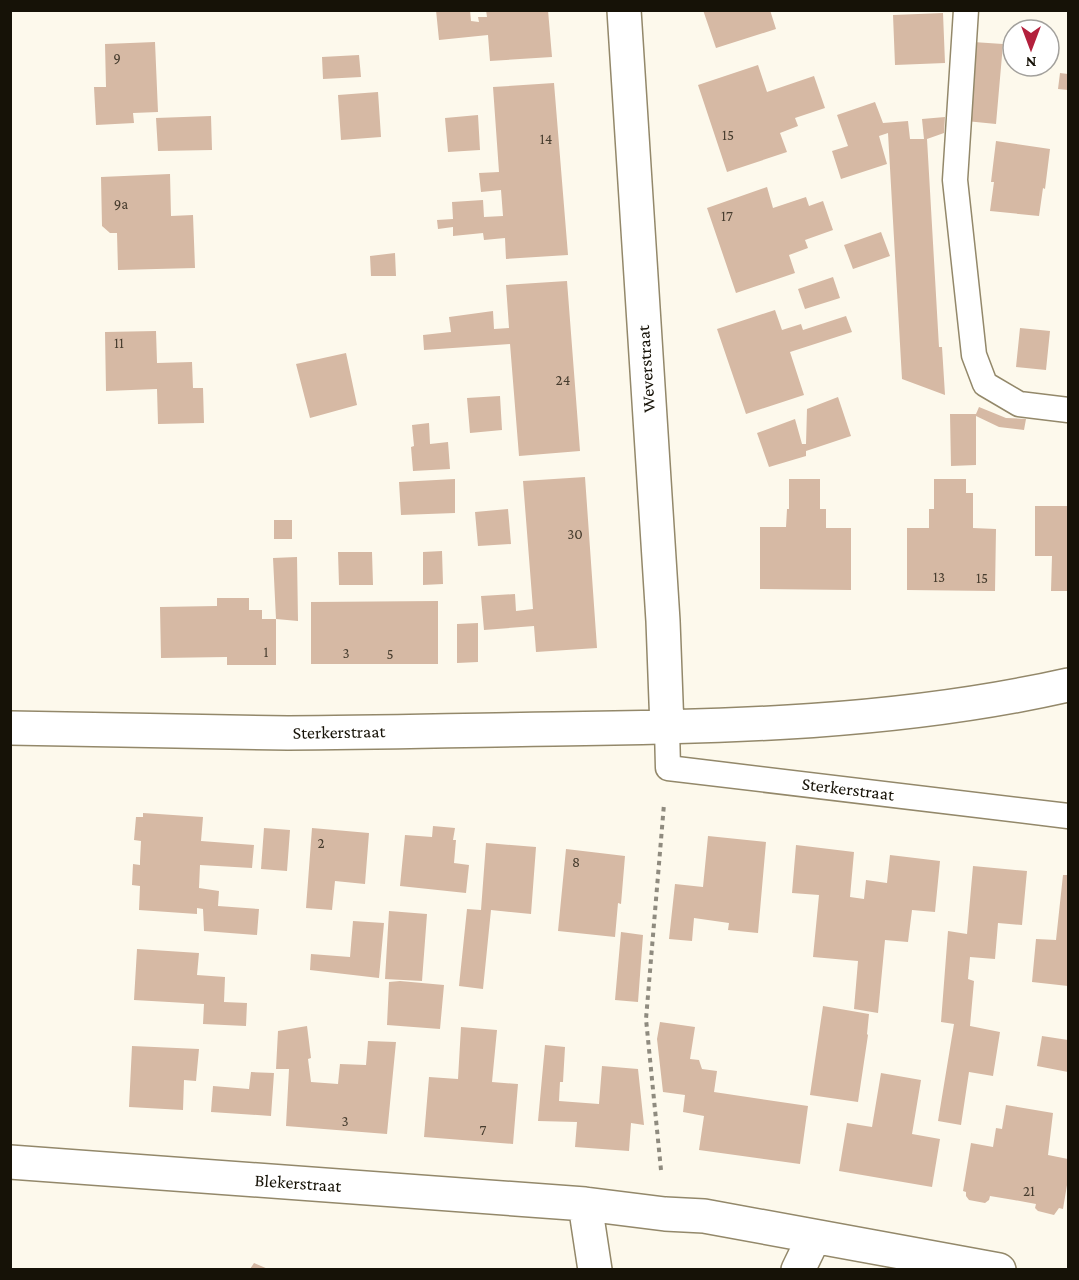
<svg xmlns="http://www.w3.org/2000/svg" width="1079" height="1280" viewBox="0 0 1079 1280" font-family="'Crimson Pro',serif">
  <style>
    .building { fill: #d6b9a4 }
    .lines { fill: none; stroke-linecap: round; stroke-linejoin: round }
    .lane-casing { stroke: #93886a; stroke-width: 27 }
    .street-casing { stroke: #93886a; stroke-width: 36 }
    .path { stroke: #8f8b7f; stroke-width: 4; stroke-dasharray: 4.5 4.5; stroke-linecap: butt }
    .lane { stroke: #fff; stroke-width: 24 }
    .street { stroke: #fff; stroke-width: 33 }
    .labels { text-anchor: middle; stroke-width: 5; stroke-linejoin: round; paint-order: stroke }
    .number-label { font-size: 15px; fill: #463c2e }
    .street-label { font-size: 18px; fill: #161207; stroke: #fff }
  </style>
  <rect width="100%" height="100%" fill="#fdf9ec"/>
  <path class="building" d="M 436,10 L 470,10 L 471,21 L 479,22 L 478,17 L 487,17 L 486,10 L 548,10 L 552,57 L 490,61 L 488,35 L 439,40 Z
    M 703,10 L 770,10 L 776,29 L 716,48 Z
    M 943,13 L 945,63 L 895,65 L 893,15 Z
    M 155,42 L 158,112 L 133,113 L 134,123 L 96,125 L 94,87 L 106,87 L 105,44 Z
    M 973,42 L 1003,44 L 996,124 L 966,121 Z
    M 359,55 L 361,77 L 323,79 L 322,57 Z
    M 758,65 L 767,92 L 814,76 L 825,108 L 795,118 L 798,126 L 780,133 L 787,152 L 727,172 L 698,85 Z
    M 1060,73 L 1068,74 L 1068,90 L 1058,89 Z
    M 554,83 L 568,255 L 506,259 L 505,238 L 484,240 L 483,233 L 453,236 L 453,227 L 438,229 L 437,220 L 453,219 L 452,202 L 483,200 L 484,217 L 503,216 L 501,190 L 481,192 L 479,173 L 499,172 L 493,87 Z
    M 378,92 L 381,137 L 341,140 L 338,95 Z
    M 875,102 L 883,123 L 908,121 L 910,139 L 924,139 L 922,119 L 945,117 L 944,133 L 927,139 L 939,347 L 942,347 L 945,395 L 902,379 L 888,133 L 879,136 L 887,164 L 841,179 L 832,151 L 848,146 L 837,115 Z
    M 478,115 L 480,150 L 448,152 L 445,118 Z
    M 211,116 L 212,150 L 158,151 L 156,118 Z
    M 996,141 L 1050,149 L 1045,189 L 1043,188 L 1039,216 L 990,211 L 994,182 L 991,182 Z
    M 170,174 L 171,216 L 193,215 L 195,268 L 118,270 L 117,233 L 110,233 L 102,226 L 101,177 Z
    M 767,187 L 773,208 L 806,197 L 809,206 L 823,201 L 833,230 L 805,240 L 808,248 L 789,255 L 795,273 L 736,293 L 707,208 Z
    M 881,232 L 890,256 L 853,269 L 844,245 Z
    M 395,253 L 396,276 L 371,276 L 370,256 Z
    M 833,277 L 840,298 L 805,309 L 798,289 Z
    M 567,281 L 580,451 L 519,456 L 510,344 L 424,350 L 423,335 L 451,332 L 449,317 L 493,311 L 494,329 L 509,328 L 506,285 Z
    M 775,310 L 782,330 L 801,324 L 803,330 L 846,316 L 852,332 L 790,352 L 804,395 L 746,414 L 717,329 Z
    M 1020,328 L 1050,331 L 1046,370 L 1016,367 Z
    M 156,331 L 157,363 L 192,362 L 193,388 L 203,388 L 204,423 L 158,424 L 157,389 L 106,391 L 105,332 Z
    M 346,353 L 357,405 L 310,418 L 296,364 Z
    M 500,396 L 502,430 L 470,433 L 467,398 Z
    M 838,397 L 851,436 L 806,451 L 806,456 L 769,467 L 757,433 L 795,419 L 802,444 L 806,444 L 807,409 Z
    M 979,407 L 1006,418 L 1026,419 L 1024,430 L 999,427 L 976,416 L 976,465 L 951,466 L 950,414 L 976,414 Z
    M 429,423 L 430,444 L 448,442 L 450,469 L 413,471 L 411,447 L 414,446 L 412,425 Z
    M 585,477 L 597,648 L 536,652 L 534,626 L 484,630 L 481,596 L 515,594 L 516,611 L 533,609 L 523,481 Z
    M 455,479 L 455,513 L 401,515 L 399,482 Z
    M 789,479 L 820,479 L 820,509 L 826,509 L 826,528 L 851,528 L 851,590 L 760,589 L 760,527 L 786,527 L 787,509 L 789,509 Z
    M 934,479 L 966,479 L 966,493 L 973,493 L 973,528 L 996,529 L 995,591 L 907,590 L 907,528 L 929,528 L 929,509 L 934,509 Z
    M 1035,506 L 1068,506 L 1068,591 L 1051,591 L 1052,556 L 1035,556 Z
    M 508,509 L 511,544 L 478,546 L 475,512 Z
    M 274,520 L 292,520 L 292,539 L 274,539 Z
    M 442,551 L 443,584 L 423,585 L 423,552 Z
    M 338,552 L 372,552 L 373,585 L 339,585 Z
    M 297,557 L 298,621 L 276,619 L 273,558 Z
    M 217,598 L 249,598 L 249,610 L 262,610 L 262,619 L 276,619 L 276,665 L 227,665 L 227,657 L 161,658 L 160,607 L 217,606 Z
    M 438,601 L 438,664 L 311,664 L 311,602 Z
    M 478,623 L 478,662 L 457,663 L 457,624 Z
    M 143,813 L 203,817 L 201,841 L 254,845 L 252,868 L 200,865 L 199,888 L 219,891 L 218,906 L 259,909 L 257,935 L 204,931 L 203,909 L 197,908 L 197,914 L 139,910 L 140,886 L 132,885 L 133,864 L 140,865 L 140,861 L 141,841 L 134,840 L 136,817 L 143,817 Z
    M 433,826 L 455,828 L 453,840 L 456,840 L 454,863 L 469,865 L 466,893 L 400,886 L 405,835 L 432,837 Z
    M 264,828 L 290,830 L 287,871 L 261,869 Z
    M 312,828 L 369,833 L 365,884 L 335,881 L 332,910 L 306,908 Z
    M 708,836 L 766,842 L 758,933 L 728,930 L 729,923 L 694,918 L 692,941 L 669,939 L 675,884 L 703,887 Z
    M 486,843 L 536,847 L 531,914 L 491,910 L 483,989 L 459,986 L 467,909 L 481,910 Z
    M 796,845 L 854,852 L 850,897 L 864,899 L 866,880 L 887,883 L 890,855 L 940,861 L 935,912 L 912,910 L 908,942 L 885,940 L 878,1013 L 854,1009 L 858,961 L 813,957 L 819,895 L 792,893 Z
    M 566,849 L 625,856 L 621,904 L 618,903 L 615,937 L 558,931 Z
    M 973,866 L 1027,871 L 1022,925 L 998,923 L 995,959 L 970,957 L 968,979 L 974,981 L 970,1026 L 1000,1032 L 993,1076 L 969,1072 L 961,1125 L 938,1121 L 954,1024 L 941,1022 L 948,931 L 967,934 Z
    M 1063,875 L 1068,875 L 1068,986 L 1032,982 L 1036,939 L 1056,940 Z
    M 389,911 L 427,914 L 422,981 L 385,979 Z
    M 353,921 L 384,923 L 379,978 L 310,970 L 311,954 L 350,957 Z
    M 621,932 L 643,935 L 638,1002 L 615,1000 Z
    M 137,949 L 199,953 L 197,975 L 225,977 L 224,1002 L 247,1003 L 246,1026 L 203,1024 L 204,1004 L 134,1000 Z
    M 400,981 L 444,985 L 440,1029 L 387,1025 L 389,982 Z
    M 823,1006 L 869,1014 L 867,1034 L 868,1035 L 858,1102 L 810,1095 Z
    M 660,1022 L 695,1027 L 690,1059 L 699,1060 L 702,1069 L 717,1071 L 714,1092 L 808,1106 L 800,1164 L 699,1150 L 704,1116 L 683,1112 L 685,1095 L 663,1092 L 657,1039 Z
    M 307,1026 L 311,1058 L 308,1059 L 311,1082 L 338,1084 L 340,1064 L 366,1065 L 368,1041 L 396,1042 L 387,1134 L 286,1126 L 289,1069 L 276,1069 L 278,1031 Z
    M 461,1027 L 497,1030 L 492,1082 L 518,1084 L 513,1144 L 424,1137 L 429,1077 L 458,1079 Z
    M 1042,1036 L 1068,1040 L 1068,1072 L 1037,1066 Z
    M 545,1045 L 565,1047 L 563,1082 L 560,1082 L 559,1101 L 599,1104 L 602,1066 L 638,1069 L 644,1125 L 631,1123 L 629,1151 L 575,1147 L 577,1122 L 538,1121 Z
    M 132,1046 L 199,1049 L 196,1081 L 184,1080 L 183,1110 L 129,1107 Z
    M 251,1072 L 274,1073 L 271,1116 L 211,1112 L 213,1086 L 249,1089 Z
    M 881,1073 L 921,1080 L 912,1134 L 940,1139 L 932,1187 L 839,1171 L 847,1123 L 872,1127 Z
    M 1006,1105 L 1053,1113 L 1048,1155 L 1068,1159 L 1068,1179 L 1063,1209 L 1059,1208 L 1054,1215 L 1038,1211 L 1035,1208 L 1036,1204 L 1014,1200 L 990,1196 L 989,1200 L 985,1203 L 969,1200 L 966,1196 L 966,1192 L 963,1191 L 971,1143 L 993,1147 L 996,1128 L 1002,1129 Z
    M 254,1263 L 268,1269 L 250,1269 Z"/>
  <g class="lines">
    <defs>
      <path id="lane" d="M 966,10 L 955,180 L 974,355 L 985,384 L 1019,404 L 1068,410
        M 667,728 L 668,768 L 1068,816"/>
      <path id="street" d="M 624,10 L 663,621 L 667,728
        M 10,728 C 103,729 195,732 288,733 C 377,733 465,730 554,729 C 726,727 900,723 1068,685
        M 10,1162 L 585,1204 L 665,1214 L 704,1216 L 999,1270
        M 585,1204 L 595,1270
        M 798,1270 L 814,1237"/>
    </defs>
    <use href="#lane" class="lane-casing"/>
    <use href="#street" class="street-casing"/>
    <path class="path" d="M 661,1170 L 646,1019 L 664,804"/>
    <use href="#lane" class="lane"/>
    <use href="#street" class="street"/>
  </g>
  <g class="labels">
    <g class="number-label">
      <text x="117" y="63">9</text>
      <text x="728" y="140">15</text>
      <text x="546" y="144">14</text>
      <text x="121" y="209">9a</text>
      <text x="727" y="221">17</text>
      <text x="119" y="348">11</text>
      <text x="563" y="385">24</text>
      <text x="575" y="539">30</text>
      <text x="939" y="582">13</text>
      <text x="982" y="583">15</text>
      <text x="266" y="657">1</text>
      <text x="346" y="658">3</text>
      <text x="390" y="659">5</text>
      <text x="321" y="848">2</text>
      <text x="576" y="867">8</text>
      <text x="345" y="1126">3</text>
      <text x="483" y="1135">7</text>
      <text x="1029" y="1196">21</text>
    </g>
    <g class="street-label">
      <text transform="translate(646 369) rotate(-94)" y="6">Weverstraat</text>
      <text transform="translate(339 732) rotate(-1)" y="6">Sterkerstraat</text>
      <text transform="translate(848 789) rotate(7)" y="6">Sterkerstraat</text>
      <text transform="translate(298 1183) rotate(4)" y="6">Blekerstraat</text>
    </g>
  </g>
  <rect width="1079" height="1280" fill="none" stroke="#161207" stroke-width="24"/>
  <g transform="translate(1031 48) rotate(180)"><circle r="28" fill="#ffffff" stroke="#a2a09c" stroke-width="1.5"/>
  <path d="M0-4.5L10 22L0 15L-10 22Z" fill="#b3203c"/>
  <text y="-9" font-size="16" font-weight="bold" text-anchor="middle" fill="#161207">N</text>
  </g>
</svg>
